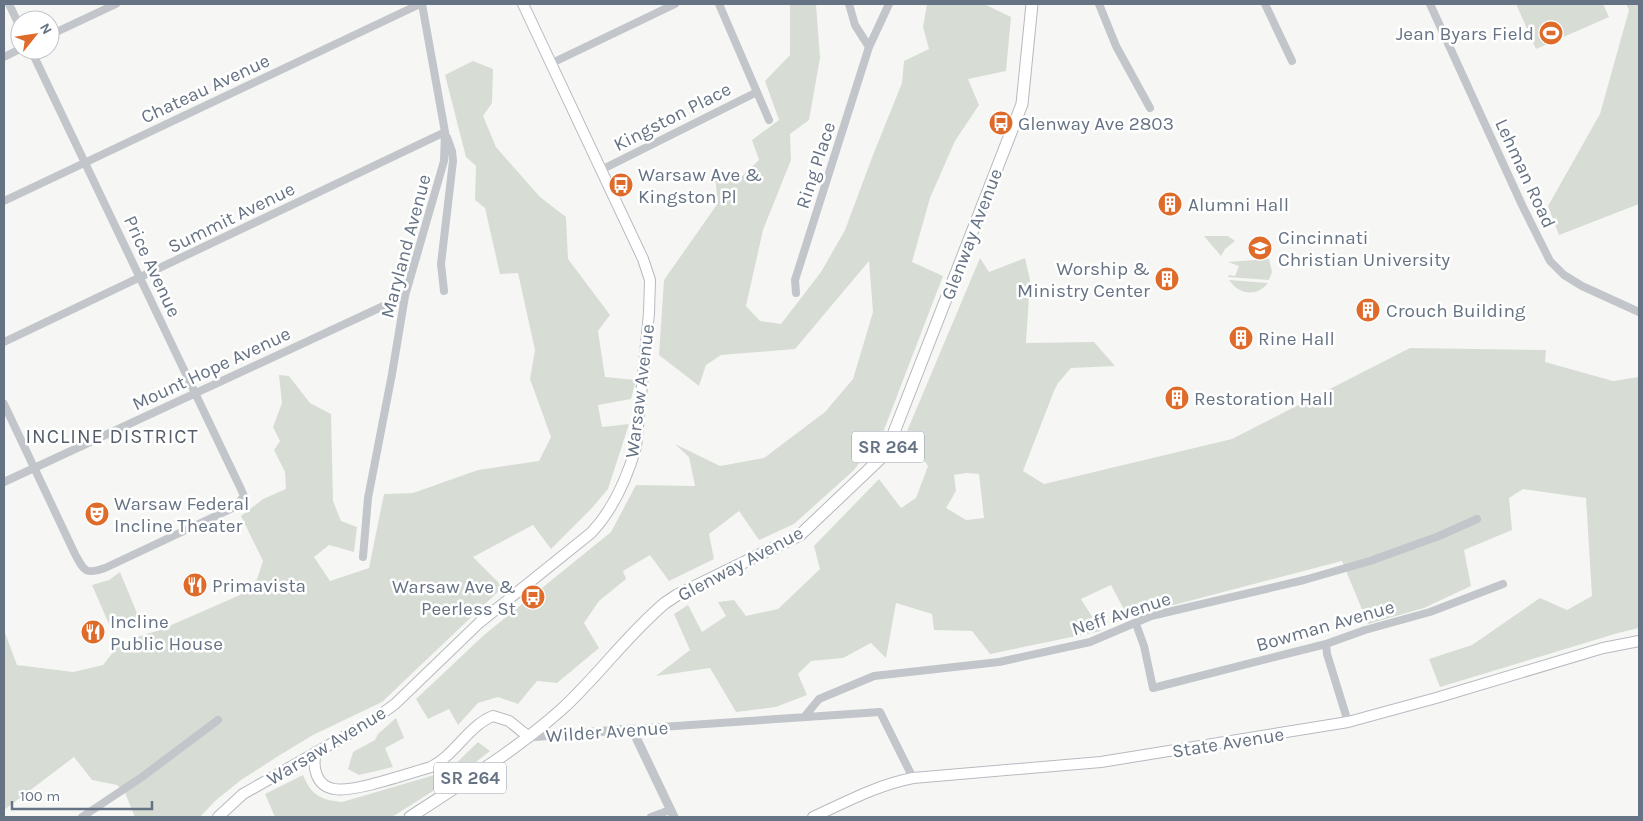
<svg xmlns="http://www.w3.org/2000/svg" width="1643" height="821" viewBox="0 0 1643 821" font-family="Karla,sans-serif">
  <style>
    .green { fill: #d7ddd5; fill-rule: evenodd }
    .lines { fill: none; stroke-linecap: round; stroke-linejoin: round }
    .secondary-casing { stroke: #b6bac0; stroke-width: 12 }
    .primary-casing { stroke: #b5b9bd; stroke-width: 13 }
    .minor { stroke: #c2c5c9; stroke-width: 8 }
    .tertiary { stroke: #c2c5c9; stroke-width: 9 }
    .secondary { stroke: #fff; stroke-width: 10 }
    .primary { stroke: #fff; stroke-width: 11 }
    .labels { text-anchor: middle; stroke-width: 5; stroke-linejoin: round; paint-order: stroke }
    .shield { fill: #fff; stroke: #949da9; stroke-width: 1 }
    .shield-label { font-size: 18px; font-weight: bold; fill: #667384 }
    .poi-label { font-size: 19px; fill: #667384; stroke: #fff; text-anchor: start }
    .street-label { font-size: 19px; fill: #667384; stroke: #fff }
    .neighbourhood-label { font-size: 20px; letter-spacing: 1px; fill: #545d69; stroke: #fff }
  </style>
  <rect width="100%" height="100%" fill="#f6f7f4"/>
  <path class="green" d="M 790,4 L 816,4 L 820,58 L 809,120 L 790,134 L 791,160 L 763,230 L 746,306 L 760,321 L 781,324 L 821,272 L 845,230 L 873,155 L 902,83 L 904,61 L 929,49 L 923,27 L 927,4 L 984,4 L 1011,17 L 1006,71 L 968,79 L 979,105 L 955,141 L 930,198 L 912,262 L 943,276 L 882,435 L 853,471 L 794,524 L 759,540 L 739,511 L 709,534 L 714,559 L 669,581 L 650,555 L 623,571 L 626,579 L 599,601 L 584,623 L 599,648 L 557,683 L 537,681 L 518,704 L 498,697 L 478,703 L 458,725 L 449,709 L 428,719 L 416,699 L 484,635 L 611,532 L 636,485 L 695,486 L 689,457 L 675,444 L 720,466 L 764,458 L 825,412 L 853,379 L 873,312 L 869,261 L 795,349 L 721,355 L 706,365 L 699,386 L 659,355 L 664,280 L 718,203 L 715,177 L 739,179 L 759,160 L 752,140 L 779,120 L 765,81 L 790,55 Z
    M 1516,4 L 1603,4 L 1609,17 L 1536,49 Z
    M 1626,4 L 1639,4 L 1639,204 L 1559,235 L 1548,206 L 1600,114 L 1629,10 Z
    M 473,61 L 493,69 L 492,103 L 483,116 L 496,147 L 540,197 L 566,217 L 568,259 L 610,315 L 598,331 L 605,377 L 636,380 L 631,399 L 598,405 L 602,427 L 629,424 L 608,489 L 592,508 L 551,549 L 533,525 L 473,557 L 503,587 L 382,702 L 313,735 L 280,755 L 241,780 L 215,801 L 200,817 L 135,817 L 125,793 L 117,785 L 92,780 L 74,757 L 4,810 L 4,630 L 17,665 L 73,672 L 103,665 L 121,642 L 160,630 L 240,595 L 257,579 L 263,561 L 241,516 L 263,499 L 286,489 L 285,472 L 274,450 L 280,441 L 273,427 L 282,403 L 279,375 L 289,376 L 310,403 L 331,414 L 333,501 L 341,521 L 357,527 L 354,552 L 329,545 L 314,557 L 330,581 L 369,568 L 384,494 L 413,493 L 478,470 L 539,461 L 551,437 L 530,379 L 535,350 L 518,273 L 500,274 L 485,208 L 475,200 L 476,166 L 466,157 L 445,75 Z
    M 1204,236 L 1228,236 L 1235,241 L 1225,249 L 1221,256 Z
    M 980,258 L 989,272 L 1025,258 L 1030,280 L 1026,343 L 1094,342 L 1115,366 L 1071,368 L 1058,383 L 1054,391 L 1023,471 L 1044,484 L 1232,439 L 1410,348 L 1546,350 L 1545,362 L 1613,381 L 1639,377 L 1639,628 L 1618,633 L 1440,687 L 1429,659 L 1472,645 L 1540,598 L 1567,610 L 1592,596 L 1586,498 L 1523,489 L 1509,498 L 1512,530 L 1464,550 L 1471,586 L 1424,608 L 1368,624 L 1342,561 L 1128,617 L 1111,585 L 1081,599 L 1101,631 L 990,654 L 972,631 L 934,630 L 932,614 L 896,603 L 886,658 L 871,643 L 843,658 L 811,661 L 798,674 L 807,695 L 776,707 L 736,712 L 710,668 L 656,676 L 690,650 L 674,614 L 688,605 L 702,632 L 726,616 L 718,602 L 734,600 L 746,616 L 778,609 L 820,569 L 814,546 L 879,479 L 901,508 L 916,498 L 928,466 L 905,436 ZM 966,473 L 979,474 L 984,518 L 966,520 L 946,508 L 956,491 L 954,475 Z
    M 1269,259 L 1272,272 L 1269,280 L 1228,277 L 1229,275 L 1235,276 L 1239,266 L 1228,262 Z
    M 1229,280 L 1268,283 C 1257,297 1239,295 1229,280 Z
    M 120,572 L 139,618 L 128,627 L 112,631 L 92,585 L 109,580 Z
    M 396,718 L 404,738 L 385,748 L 393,767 L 359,775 L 348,769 L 353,752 L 375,740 L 378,734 Z
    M 478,742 L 490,751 L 463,772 L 392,817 L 275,817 L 265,794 L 303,775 C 311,795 321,800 342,802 L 448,771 Z"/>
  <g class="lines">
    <defs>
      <path id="secondary" d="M 316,752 C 312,767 316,786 334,789 C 353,793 410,773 431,767 C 456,754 468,726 493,716 L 509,721 L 529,737
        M 218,817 L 243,794 L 373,720 L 395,704 L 479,623 L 591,533 C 613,510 627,478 636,447 L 649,313 L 650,280 L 643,259 L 523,4
        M 813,817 C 846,802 877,785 913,778 L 1101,762 L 1348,722 L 1436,698 L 1603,648 L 1639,641"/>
      <path id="primary" d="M 410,817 C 462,783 515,751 562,709 C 598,676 627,635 665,603 L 677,595 L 800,535 L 881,458 L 891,440 L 1022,104 L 1032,4"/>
    </defs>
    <use href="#secondary" class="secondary-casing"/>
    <use href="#primary" class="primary-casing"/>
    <path class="minor" d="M 9,4 L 20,27
      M 719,4 L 769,120
      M 1099,4 L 1116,46 L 1150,108
      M 1265,4 L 1292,61
      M 1430,4 L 1522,205 L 1550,261 L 1564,275 L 1582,286 L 1639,312
      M 50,35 L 116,4
      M 869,47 L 889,4
      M 4,57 L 20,49
      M 552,63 L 675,4
      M 601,170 L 757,92
      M 4,201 L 420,4
      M 444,291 L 441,264 L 453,161 L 452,151 L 447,137
      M 796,293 L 795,280 L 869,47 L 855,25 L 849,4
      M 4,342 L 445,132
      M 4,404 L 75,554 C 84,571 85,575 105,568 L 235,507 L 244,496 L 240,487 L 31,50
      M 4,482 L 405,296
      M 363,557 L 368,498 L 392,374 L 405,296 L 444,161 L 445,132 L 422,4
      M 1136,624 L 1144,646 L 1153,688 L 1326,644 L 1365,630 L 1430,612 L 1503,584
      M 1326,644 L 1327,654 L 1348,722
      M 805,716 L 819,699 L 874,676 L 999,662 L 1090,642 L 1151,616 L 1304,580 L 1370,561 L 1439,536 L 1477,519
      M 632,729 L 880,712 L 913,778
      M 82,817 L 142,777 L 218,720
      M 651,817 L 670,810"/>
    <path class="tertiary" d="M 529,737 L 632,729 L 674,817"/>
    <use href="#secondary" class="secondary"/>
    <use href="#primary" class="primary"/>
  </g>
  <defs>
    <symbol id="stadium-disc" viewBox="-11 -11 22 22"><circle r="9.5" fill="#df6b2b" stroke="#fff"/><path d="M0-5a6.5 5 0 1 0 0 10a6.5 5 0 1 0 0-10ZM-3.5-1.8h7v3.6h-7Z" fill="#fff"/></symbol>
    <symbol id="bus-disc" viewBox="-11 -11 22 22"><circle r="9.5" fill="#df6b2b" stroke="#fff"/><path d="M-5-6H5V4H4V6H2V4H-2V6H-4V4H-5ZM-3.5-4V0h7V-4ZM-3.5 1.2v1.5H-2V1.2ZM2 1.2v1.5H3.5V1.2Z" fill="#fff"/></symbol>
    <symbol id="building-disc" viewBox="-11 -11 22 22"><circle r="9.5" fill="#df6b2b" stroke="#fff"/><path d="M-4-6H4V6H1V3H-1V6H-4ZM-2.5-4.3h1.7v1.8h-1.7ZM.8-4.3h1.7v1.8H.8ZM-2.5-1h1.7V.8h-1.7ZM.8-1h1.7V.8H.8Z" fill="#fff"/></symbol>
    <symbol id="university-disc" viewBox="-11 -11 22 22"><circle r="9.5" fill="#df6b2b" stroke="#fff"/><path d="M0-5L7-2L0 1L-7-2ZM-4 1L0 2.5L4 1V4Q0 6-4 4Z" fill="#fff"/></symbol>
    <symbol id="theatre-disc" viewBox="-11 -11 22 22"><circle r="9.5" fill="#df6b2b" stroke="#fff"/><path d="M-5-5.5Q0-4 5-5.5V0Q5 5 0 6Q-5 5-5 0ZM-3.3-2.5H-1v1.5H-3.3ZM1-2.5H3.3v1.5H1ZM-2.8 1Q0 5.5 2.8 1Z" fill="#fff"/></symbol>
    <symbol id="restaurant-disc" viewBox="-11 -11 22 22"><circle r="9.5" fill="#df6b2b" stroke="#fff"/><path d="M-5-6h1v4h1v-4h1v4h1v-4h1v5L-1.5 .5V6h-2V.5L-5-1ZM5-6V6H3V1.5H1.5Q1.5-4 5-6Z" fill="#fff"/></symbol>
  </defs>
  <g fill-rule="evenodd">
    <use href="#stadium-disc" x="1537" y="19" width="28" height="28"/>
    <use href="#bus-disc" x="987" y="109" width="28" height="28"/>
    <use href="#bus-disc" x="607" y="171" width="28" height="28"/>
    <use href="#building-disc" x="1156" y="190" width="28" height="28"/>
    <use href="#university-disc" x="1246" y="234" width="28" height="28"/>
    <use href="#building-disc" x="1153" y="265" width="28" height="28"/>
    <use href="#building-disc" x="1354" y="296" width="28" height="28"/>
    <use href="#building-disc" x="1227" y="324" width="28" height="28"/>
    <use href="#building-disc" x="1163" y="384" width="28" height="28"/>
    <use href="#theatre-disc" x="83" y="500" width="28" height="28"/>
    <use href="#restaurant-disc" x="181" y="571" width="28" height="28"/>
    <use href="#bus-disc" x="519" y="583" width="28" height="28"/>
    <use href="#restaurant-disc" x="79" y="618" width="28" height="28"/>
  </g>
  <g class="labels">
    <g class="shield">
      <rect x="852" y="431.5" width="72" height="31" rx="4"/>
      <rect x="434" y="762.5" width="72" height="31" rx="4"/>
    </g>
    <g class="shield-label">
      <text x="888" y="453">SR 264</text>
      <text x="470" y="784">SR 264</text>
    </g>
    <g class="poi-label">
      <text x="1534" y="40" text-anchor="end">Jean Byars Field</text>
      <text x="1018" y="130">Glenway Ave 2803</text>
      <text x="638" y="181">Warsaw Ave &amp;<tspan x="638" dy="22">Kingston Pl</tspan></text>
      <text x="1188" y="211">Alumni Hall</text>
      <text x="1278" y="244">Cincinnati<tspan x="1278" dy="22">Christian University</tspan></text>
      <text x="1150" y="275" text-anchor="end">Worship &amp;<tspan x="1150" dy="22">Ministry Center</tspan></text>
      <text x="1386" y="317">Crouch Building</text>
      <text x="1258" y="345">Rine Hall</text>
      <text x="1194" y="405">Restoration Hall</text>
      <text x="114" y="510">Warsaw Federal<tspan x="114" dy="22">Incline Theater</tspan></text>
      <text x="212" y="592">Primavista</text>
      <text x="516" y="593" text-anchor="end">Warsaw Ave &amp;<tspan x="516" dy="22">Peerless St</tspan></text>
      <text x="110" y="628">Incline<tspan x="110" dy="22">Public House</tspan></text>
    </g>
    <g class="street-label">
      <text transform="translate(205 88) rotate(-25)" y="7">Chateau Avenue</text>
      <text transform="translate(672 116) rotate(-27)" y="7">Kingston Place</text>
      <text transform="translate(815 165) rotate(-72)" y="7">Ring Place</text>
      <text transform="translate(1526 173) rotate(65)" y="7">Lehman Road</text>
      <text transform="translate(231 217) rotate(-26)" y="7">Summit Avenue</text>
      <text transform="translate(971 234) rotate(-69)" y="7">Glenway Avenue</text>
      <text transform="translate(405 246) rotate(-75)" y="7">Maryland Avenue</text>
      <text transform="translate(153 266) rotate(65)" y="7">Price Avenue</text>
      <text transform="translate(211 368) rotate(-25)" y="7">Mount Hope Avenue</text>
      <text transform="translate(639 391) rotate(-83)" y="7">Warsaw Avenue</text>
      <text transform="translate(740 563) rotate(-28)" y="7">Glenway Avenue</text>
      <text transform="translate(1121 613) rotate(-18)" y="7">Neff Avenue</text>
      <text transform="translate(1325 625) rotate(-16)" y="7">Bowman Avenue</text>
      <text transform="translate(607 731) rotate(-4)" y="7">Wilder Avenue</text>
      <text transform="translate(1228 742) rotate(-9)" y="7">State Avenue</text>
      <text transform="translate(326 745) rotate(-31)" y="7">Warsaw Avenue</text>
    </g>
    <g class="neighbourhood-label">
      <text x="112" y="443">INCLINE DISTRICT</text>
    </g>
  </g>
  <rect width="1643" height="821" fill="none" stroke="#667384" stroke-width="10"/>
  <g transform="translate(35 35) rotate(60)"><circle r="24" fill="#ffffff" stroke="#c2c7ce"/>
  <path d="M0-4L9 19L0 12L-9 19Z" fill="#df6b2b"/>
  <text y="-8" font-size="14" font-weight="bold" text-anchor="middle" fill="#667384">N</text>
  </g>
  <path d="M12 801v8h140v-8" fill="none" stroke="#667384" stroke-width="2.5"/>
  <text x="20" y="801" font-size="15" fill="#667384" stroke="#ffffff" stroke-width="4" paint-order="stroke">100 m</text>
</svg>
